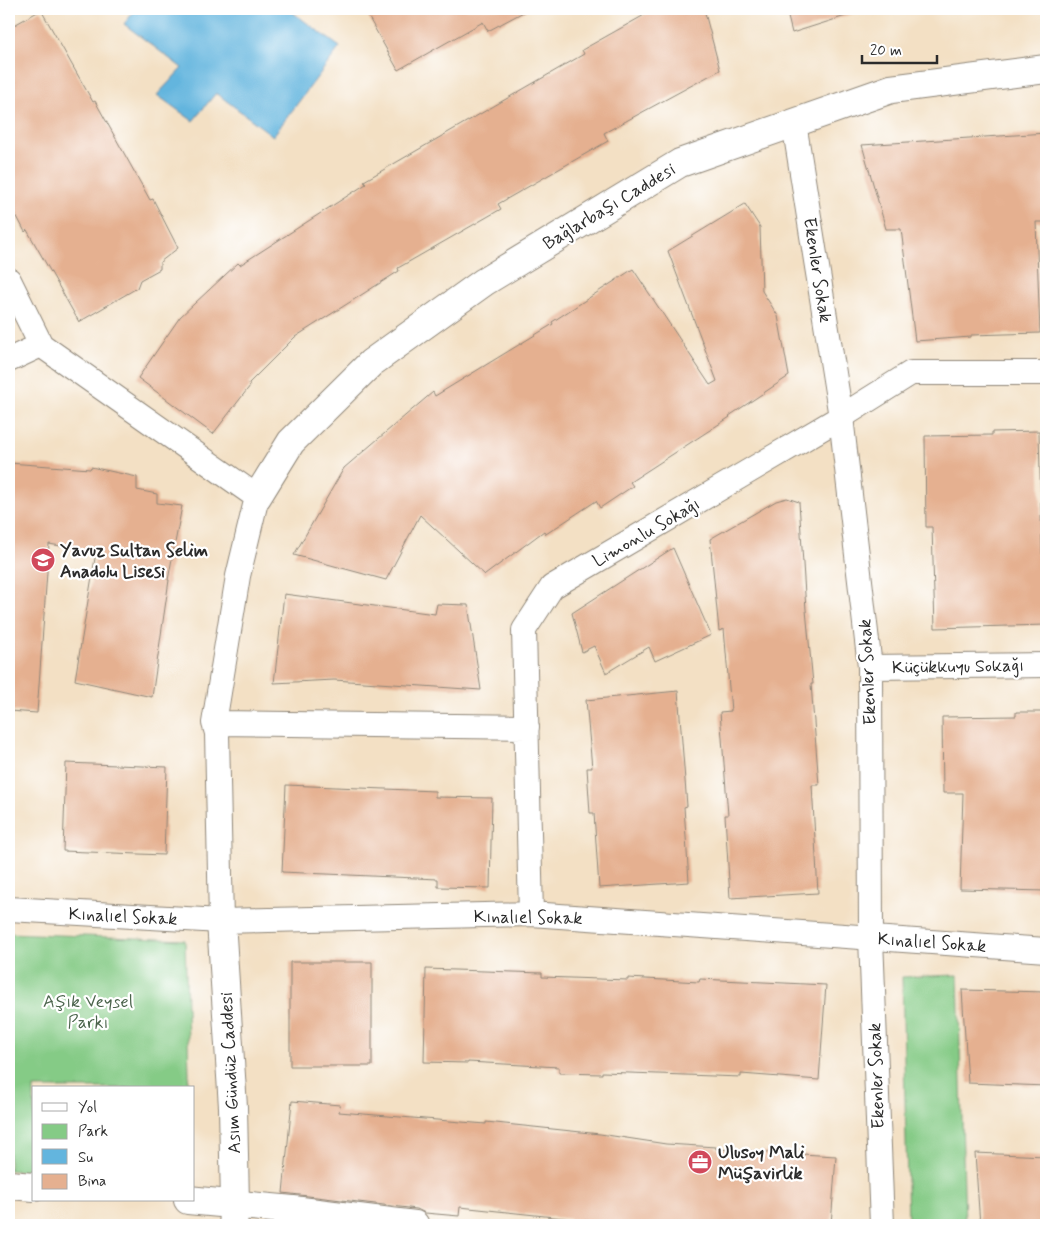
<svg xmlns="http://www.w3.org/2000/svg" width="1055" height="1234" viewBox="0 0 1055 1234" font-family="Mynerve,sans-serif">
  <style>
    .green { fill: #85cb86; stroke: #587b58 }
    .water { fill: #63b5de; stroke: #477084 }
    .building { fill: #e5b090 }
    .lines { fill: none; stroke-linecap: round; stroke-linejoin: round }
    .minor-casing { stroke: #8f8678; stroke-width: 26 }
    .tertiary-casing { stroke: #8f8678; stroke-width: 30 }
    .secondary-casing { stroke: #8f8678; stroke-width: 30 }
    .minor { stroke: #fff; stroke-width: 24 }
    .tertiary { stroke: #fff; stroke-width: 28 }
    .secondary { stroke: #fff; stroke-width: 28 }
    .labels { text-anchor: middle; stroke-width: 4.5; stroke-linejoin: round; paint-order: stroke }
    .street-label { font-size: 18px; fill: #2b2b2b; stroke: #fff }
    .poi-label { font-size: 18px; font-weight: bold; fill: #2b2b2b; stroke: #fff; text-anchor: start }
    .park-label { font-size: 18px; fill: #4a634b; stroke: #fff }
  </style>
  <rect width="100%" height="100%" fill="#fff"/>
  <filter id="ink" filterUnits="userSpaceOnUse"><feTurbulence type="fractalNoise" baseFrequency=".02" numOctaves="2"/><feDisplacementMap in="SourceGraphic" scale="10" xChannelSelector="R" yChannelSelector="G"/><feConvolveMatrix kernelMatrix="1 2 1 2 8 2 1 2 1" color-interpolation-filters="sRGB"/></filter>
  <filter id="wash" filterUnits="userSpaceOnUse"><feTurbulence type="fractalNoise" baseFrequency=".0096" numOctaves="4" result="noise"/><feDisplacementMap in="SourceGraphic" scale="20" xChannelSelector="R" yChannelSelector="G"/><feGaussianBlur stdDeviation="1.12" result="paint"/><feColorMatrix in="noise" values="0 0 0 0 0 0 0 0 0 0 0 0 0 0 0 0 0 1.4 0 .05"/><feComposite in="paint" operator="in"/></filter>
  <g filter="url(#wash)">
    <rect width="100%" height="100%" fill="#f3e0c4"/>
    <path class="green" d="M 9,933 L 185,940 L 189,1074 L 187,1088 L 34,1088 L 34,1173 L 9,1170 Z
      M 958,975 L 965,1225 L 908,1225 L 902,977 Z"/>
    <path class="water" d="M 136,9 L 288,9 L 340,47 L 273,136 L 216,93 L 193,121 L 157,95 L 182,68 L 124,24 Z"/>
    <g id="blocks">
      <path class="building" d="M 364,9 L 529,9 L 488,31 L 483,22 L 398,70 Z
        M 655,9 L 704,9 L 720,70 L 604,133 L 608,141 L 498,204 L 501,209 L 398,268 L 399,271 L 295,337 L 249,383 L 250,386 L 213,434 L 138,378 L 180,317 L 238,263 L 240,265 L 366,184 L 364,181 L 584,54 L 582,50 Z
        M 786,9 L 854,9 L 855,13 L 792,33 Z
        M 41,10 L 93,102 L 95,101 L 150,200 L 153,199 L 178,248 L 160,262 L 160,269 L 140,280 L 137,288 L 79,322 L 27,230 L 25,232 L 9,201 L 9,28 Z
        M 1046,133 L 1046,222 L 1036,222 L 1040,333 L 971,335 L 971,337 L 915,341 L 901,229 L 886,229 L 862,145 Z
        M 745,204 L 760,227 L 762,291 L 778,316 L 789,376 L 729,416 L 730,417 L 630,482 L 633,486 L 600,508 L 596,501 L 546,534 L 544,531 L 485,575 L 420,515 L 386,580 L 294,555 L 344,468 L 433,392 L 435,396 L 553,324 L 552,322 L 633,269 L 710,385 L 717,381 L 668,251 Z
        M 1039,431 L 1042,554 L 1046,553 L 1046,625 L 935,628 L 932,527 L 926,527 L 925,436 L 992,435 L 992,432 Z
        M 9,463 L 90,469 L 91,467 L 137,477 L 137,490 L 157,494 L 157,503 L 182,506 L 168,580 L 169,580 L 152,697 L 75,680 L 96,552 L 49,544 L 37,713 L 9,711 Z
        M 787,498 L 799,502 L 806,610 L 813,684 L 811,684 L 819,785 L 812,785 L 818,893 L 730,898 L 725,815 L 728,815 L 720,712 L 731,711 L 724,629 L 719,631 L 710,539 L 776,501 Z
        M 673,548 L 711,635 L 655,661 L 649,647 L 606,673 L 594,646 L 582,652 L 572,613 Z
        M 284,594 L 435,614 L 437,604 L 468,605 L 481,690 L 334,680 L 274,683 Z
        M 678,691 L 687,806 L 684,807 L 689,882 L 599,888 L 594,813 L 590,813 L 587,768 L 592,768 L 586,700 Z
        M 1016,712 L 1046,712 L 1046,891 L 960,889 L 963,793 L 943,793 L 942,717 L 1016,716 Z
        M 66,763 L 167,767 L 164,855 L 63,851 Z
        M 286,785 L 435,791 L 435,797 L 492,798 L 490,888 L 438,887 L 438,879 L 282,872 Z
        M 290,962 L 372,962 L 372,1066 L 290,1066 Z
        M 426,969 L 542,973 L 542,977 L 628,980 L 628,978 L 699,982 L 700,979 L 826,985 L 819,1080 L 741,1074 L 741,1077 L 602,1072 L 602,1074 L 559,1073 L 559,1067 L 468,1062 L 468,1063 L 424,1062 Z
        M 962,990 L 1046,992 L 1046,1086 L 968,1083 Z
        M 292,1101 L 340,1105 L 339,1112 L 486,1124 L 486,1122 L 600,1134 L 666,1144 L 716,1147 L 716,1149 L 836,1156 L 831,1225 L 615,1225 L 601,1223 L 601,1222 L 460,1207 L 459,1216 L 425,1213 L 417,1209 L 283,1193 Z
        M 975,1153 L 1046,1156 L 1046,1225 L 980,1225 Z"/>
    </g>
  </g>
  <g filter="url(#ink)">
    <use href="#blocks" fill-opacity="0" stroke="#8f8678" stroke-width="1"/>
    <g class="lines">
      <defs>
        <path id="minor" d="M 794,123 L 841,417 L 870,667 L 871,938 L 882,1225
          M 9,280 L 41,345 L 257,497 L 238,576 L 214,723 L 217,733 L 221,921
          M 9,360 L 41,345
          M 870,667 L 1046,665
          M 214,723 L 527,727
          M 9,909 L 221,921 L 531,914 L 1046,950
          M 531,914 L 524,630 L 552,587 L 841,417 L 911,373 L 1046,373"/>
        <path id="tertiary" d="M 257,497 L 291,442 L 371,363 L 484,282 L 680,163 L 891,89 L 1046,69
          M 221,921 L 233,1107 L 235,1204 L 233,1225"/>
        <path id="secondary" d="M 9,1185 L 34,1187
          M 188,1200 L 293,1210 L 415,1225"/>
      </defs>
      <use href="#minor" class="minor-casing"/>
      <use href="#tertiary" class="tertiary-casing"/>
      <use href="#secondary" class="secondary-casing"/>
      <use href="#minor" class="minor"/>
      <use href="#tertiary" class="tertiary"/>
      <use href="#secondary" class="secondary"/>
    </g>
  </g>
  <defs>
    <symbol id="school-disc" viewBox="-11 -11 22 22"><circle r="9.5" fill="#d1495b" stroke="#fff"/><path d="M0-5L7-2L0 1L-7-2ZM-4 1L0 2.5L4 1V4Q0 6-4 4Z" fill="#fff"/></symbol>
    <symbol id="office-disc" viewBox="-11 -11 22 22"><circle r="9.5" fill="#d1495b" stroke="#fff"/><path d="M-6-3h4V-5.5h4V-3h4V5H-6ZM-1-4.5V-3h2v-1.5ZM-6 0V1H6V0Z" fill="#fff"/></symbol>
  </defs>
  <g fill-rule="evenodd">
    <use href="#school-disc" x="29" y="546" width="28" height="28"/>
    <use href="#office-disc" x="686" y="1148" width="28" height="28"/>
  </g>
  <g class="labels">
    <g class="street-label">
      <text transform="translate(609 206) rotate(-31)" y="6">Bağlarbaşı Caddesi</text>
      <text transform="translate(818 270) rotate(81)" y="6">Ekenler Sokak</text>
      <text transform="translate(646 532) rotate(-30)" y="6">Limonlu Sokağı</text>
      <text transform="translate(958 666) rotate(-1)" y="6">Küçükkuyu Sokağı</text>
      <text transform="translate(867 672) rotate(-93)" y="6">Ekenler Sokak</text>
      <text transform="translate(123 916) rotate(3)" y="6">Kınalıel Sokak</text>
      <text transform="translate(528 917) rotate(1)" y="6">Kınalıel Sokak</text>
      <text transform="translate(932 942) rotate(4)" y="6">Kınalıel Sokak</text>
      <text transform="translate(230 1073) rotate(-93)" y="6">Asım Gündüz Caddesi</text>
      <text transform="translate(876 1076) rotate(-92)" y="6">Ekenler Sokak</text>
    </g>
    <g class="poi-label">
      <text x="60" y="556">Yavuz Sultan Selim<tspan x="60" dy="21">Anadolu Lisesi</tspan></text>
      <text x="718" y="1158">Ulusoy Mali<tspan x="718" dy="21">Müşavirlik</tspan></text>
    </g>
    <g class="park-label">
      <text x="88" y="1007">Aşık Veysel<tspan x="88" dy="21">Parkı</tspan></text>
    </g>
  </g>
  <rect width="1055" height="1234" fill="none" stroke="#fff" stroke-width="30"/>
  <rect x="32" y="1086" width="162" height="115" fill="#ffffff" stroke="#aaaaaa"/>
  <rect x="42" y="1103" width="25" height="8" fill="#ffffff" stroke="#aaaaaa"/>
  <text x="78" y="1112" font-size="15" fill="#2b2b2b">Yol</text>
  <rect x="42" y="1124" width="25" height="15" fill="#85cb86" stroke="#aaaaaa"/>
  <text x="78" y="1136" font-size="15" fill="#2b2b2b">Park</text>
  <rect x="42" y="1149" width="25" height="15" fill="#63b5de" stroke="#aaaaaa"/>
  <text x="78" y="1162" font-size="15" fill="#2b2b2b">Su</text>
  <rect x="42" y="1174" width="25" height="15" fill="#e5b090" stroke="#aaaaaa"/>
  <text x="78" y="1186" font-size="15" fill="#2b2b2b">Bina</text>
  <path d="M862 55v8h75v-8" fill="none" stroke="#2b2b2b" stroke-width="2.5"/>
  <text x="870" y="55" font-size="15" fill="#2b2b2b" stroke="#ffffff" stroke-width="4" paint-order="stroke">20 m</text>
</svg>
